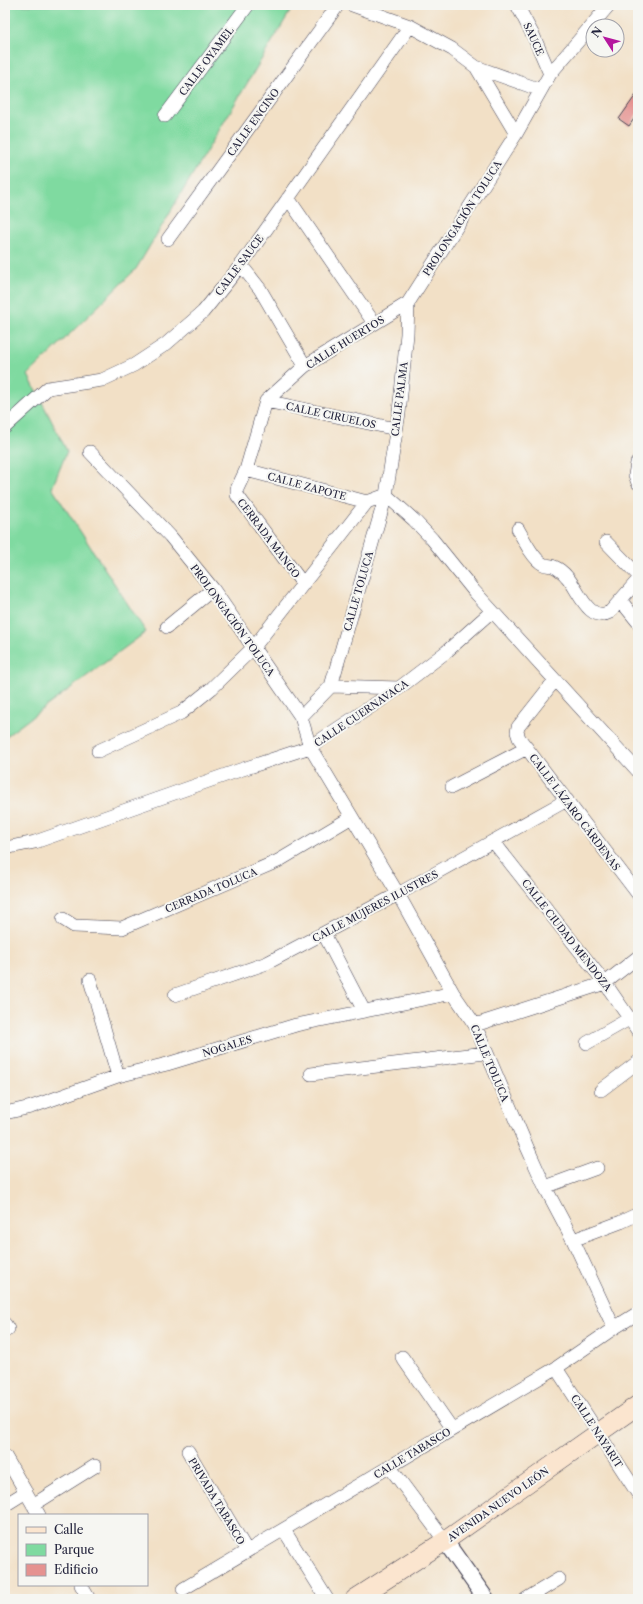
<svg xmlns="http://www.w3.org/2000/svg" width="643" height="1604" viewBox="0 0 643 1604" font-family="'Libre Caslon Text',serif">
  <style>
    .green { fill: #7fdaa0; stroke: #507e6e }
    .building { fill: #e59290 }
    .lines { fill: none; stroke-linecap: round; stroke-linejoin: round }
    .minor-casing { stroke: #413e50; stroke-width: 14 }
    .tertiary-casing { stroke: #413e50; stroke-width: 18 }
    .secondary-casing { stroke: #413e50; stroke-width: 20 }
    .minor { stroke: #fff; stroke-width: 13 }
    .tertiary { stroke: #fff; stroke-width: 16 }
    .secondary { stroke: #fbe5cf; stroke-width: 19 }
    .labels { text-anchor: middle; stroke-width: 4; stroke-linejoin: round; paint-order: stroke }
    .street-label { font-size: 10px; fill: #22223b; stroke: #f6f6f2 }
  </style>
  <rect width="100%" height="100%" fill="#f6f6f2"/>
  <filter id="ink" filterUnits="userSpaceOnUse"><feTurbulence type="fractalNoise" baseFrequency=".025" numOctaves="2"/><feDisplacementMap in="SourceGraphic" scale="8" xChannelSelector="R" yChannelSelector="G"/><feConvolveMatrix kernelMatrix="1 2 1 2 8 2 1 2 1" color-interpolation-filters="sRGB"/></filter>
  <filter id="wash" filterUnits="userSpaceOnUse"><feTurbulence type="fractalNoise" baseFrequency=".012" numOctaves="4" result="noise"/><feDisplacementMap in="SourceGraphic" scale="16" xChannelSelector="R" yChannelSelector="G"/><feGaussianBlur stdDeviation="0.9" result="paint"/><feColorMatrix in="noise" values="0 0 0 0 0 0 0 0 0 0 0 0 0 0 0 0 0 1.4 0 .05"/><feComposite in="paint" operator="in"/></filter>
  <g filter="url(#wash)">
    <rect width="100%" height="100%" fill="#f2e0c6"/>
    <path class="green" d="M 5,5 L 294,5 L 136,269 L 28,375 L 67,451 L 52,488 L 146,632 L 5,737 Z"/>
    <g id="blocks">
      <path class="building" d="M 638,92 L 638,113 L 629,126 L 619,119 Z"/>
    </g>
  </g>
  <g filter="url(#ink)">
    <use href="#blocks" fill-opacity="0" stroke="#413e50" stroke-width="1"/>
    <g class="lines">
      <defs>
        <path id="minor" d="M 352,5 L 410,26 L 452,49 L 476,67 L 516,134
          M 517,5 L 534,37 L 550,74
          M 476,67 L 541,90
          M 165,116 L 248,5
          M 288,198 L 374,323
          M 168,239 L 338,5
          M 241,265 L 260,289 L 305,366
          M 266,401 L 396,429
          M 5,427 L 48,388 L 102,380 L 134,365 L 166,344 L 203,312 L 241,265 L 410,26
          M 90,452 L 170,536 L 213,589 L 301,717 L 310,747 L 398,894 L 453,993 L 475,1025 L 527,1147 L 545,1187 L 573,1240 L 614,1328
          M 637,463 L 635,475 L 638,483
          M 246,470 L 367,502
          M 386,495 L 414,520 L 432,539 L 474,591 L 638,771
          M 518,529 C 524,540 533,559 543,564 C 546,566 550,565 552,566 C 557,567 564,573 567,577 C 578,588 588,624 610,612 L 638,580
          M 606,542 L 638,575
          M 303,584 L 237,495 L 237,489 L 246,470 L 266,401 L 305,366 L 408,303 L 516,134 L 550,74 L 609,5
          M 621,601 L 638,622
          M 167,627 L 213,589
          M 555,680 L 518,727 L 517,732 L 519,738 L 638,894
          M 331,686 L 386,495 L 399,413 L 407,334 L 408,303
          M 301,717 L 331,686 L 399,688
          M 98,751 L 181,713 L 212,688 L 254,647 L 367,502 L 386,495
          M 452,787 L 527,748
          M 493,841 L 605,983 L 638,1031
          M 5,848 L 35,842 L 240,770 L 310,747 L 399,688 L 446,652 L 492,611
          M 63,919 L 74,926 L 122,928 L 278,861 L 352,817
          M 324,934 L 364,1011
          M 90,980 L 118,1076
          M 175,995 L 267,963 L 398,894 L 567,800
          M 475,1025 L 605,983 L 638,957
          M 587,1043 L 629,1019
          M 311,1074 L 485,1053
          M 601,1090 L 638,1062
          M 5,1113 L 31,1107 L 118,1076 L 167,1064 L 296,1025 L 453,993
          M 545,1187 L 597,1168
          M 573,1240 L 621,1222 L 638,1214
          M 5,1324 L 8,1329 L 5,1331
          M 402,1357 L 452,1429
          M 556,1368 L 638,1494
          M 188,1451 L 247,1551
          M 5,1456 L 39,1515
          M 389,1466 L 445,1541
          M 5,1505 L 26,1492
          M 33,1505 L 95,1466
          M 284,1530 L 327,1599
          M 81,1585 L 89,1599
          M 183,1589 L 556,1368 L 614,1328 L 638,1313
          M 526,1599 L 559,1579"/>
        <path id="tertiary" d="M 445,1541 L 486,1599"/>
        <path id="secondary" d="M 355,1599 L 445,1541 L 638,1405"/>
      </defs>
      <use href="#minor" class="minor-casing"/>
      <use href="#tertiary" class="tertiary-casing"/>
      <use href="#secondary" class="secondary-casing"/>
      <use href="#minor" class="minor"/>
      <use href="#tertiary" class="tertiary"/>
      <use href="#secondary" class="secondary"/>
    </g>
  </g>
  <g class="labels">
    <g class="street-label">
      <text transform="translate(534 39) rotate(65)" y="4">SAUCE</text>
      <text transform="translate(206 61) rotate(-53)" y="4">CALLE OYAMEL</text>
      <text transform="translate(253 122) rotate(-54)" y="4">CALLE ENCINO</text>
      <text transform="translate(462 218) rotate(-57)" y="4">PROLONGACIÓN TOLUCA</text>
      <text transform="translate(239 265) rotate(-53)" y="4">CALLE SAUCE</text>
      <text transform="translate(345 342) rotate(-32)" y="4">CALLE HUERTOS</text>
      <text transform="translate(399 399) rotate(-83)" y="4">CALLE PALMA</text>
      <text transform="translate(331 415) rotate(12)" y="4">CALLE CIRUELOS</text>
      <text transform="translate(307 486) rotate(15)" y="4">CALLE ZAPOTE</text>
      <text transform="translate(269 538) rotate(53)" y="4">CERRADA MANGO</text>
      <text transform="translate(358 591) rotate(-74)" y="4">CALLE TOLUCA</text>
      <text transform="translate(233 620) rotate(54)" y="4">PROLONGACIÓN TOLUCA</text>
      <text transform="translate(361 713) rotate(-34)" y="4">CALLE CUERNAVACA</text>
      <text transform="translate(575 812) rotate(53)" y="4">CALLE LÁZARO CÁRDENAS</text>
      <text transform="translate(211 890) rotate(-23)" y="4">CERRADA TOLUCA</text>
      <text transform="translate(375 906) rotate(-28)" y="4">CALLE MUJERES ILUSTRES</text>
      <text transform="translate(567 935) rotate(52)" y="4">CALLE CIUDAD MENDOZA</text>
      <text transform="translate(227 1046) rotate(-17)" y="4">NOGALES</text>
      <text transform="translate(490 1063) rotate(67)" y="4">CALLE TOLUCA</text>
      <text transform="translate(597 1431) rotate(57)" y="4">CALLE NAYARIT</text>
      <text transform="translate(412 1453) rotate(-31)" y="4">CALLE TABASCO</text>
      <text transform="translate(217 1501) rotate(59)" y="4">PRIVADA TABASCO</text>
      <text transform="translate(498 1504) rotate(-35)" y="4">AVENIDA NUEVO LEÓN</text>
    </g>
  </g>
  <rect width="643" height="1604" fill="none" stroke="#f6f6f2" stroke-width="20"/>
  <rect x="18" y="1514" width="130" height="72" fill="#f6f6f2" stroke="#a1a1a9"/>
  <rect x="26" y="1527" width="20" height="6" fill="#fbe5cf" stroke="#a1a1a9"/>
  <text x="54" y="1534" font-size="12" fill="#22223b">Calle</text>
  <rect x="26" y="1544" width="20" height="12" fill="#7fdaa0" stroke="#a1a1a9"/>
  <text x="54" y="1554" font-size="12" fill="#22223b">Parque</text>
  <rect x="26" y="1564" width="20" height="12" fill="#e59290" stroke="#a1a1a9"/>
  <text x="54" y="1574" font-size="12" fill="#22223b">Edificio</text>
  <g transform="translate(605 38) rotate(306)"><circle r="19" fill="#f6f6f2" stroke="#a1a1a9"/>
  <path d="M0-3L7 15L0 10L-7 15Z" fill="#b5179e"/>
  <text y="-6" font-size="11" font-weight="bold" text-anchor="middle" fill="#22223b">N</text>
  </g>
</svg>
